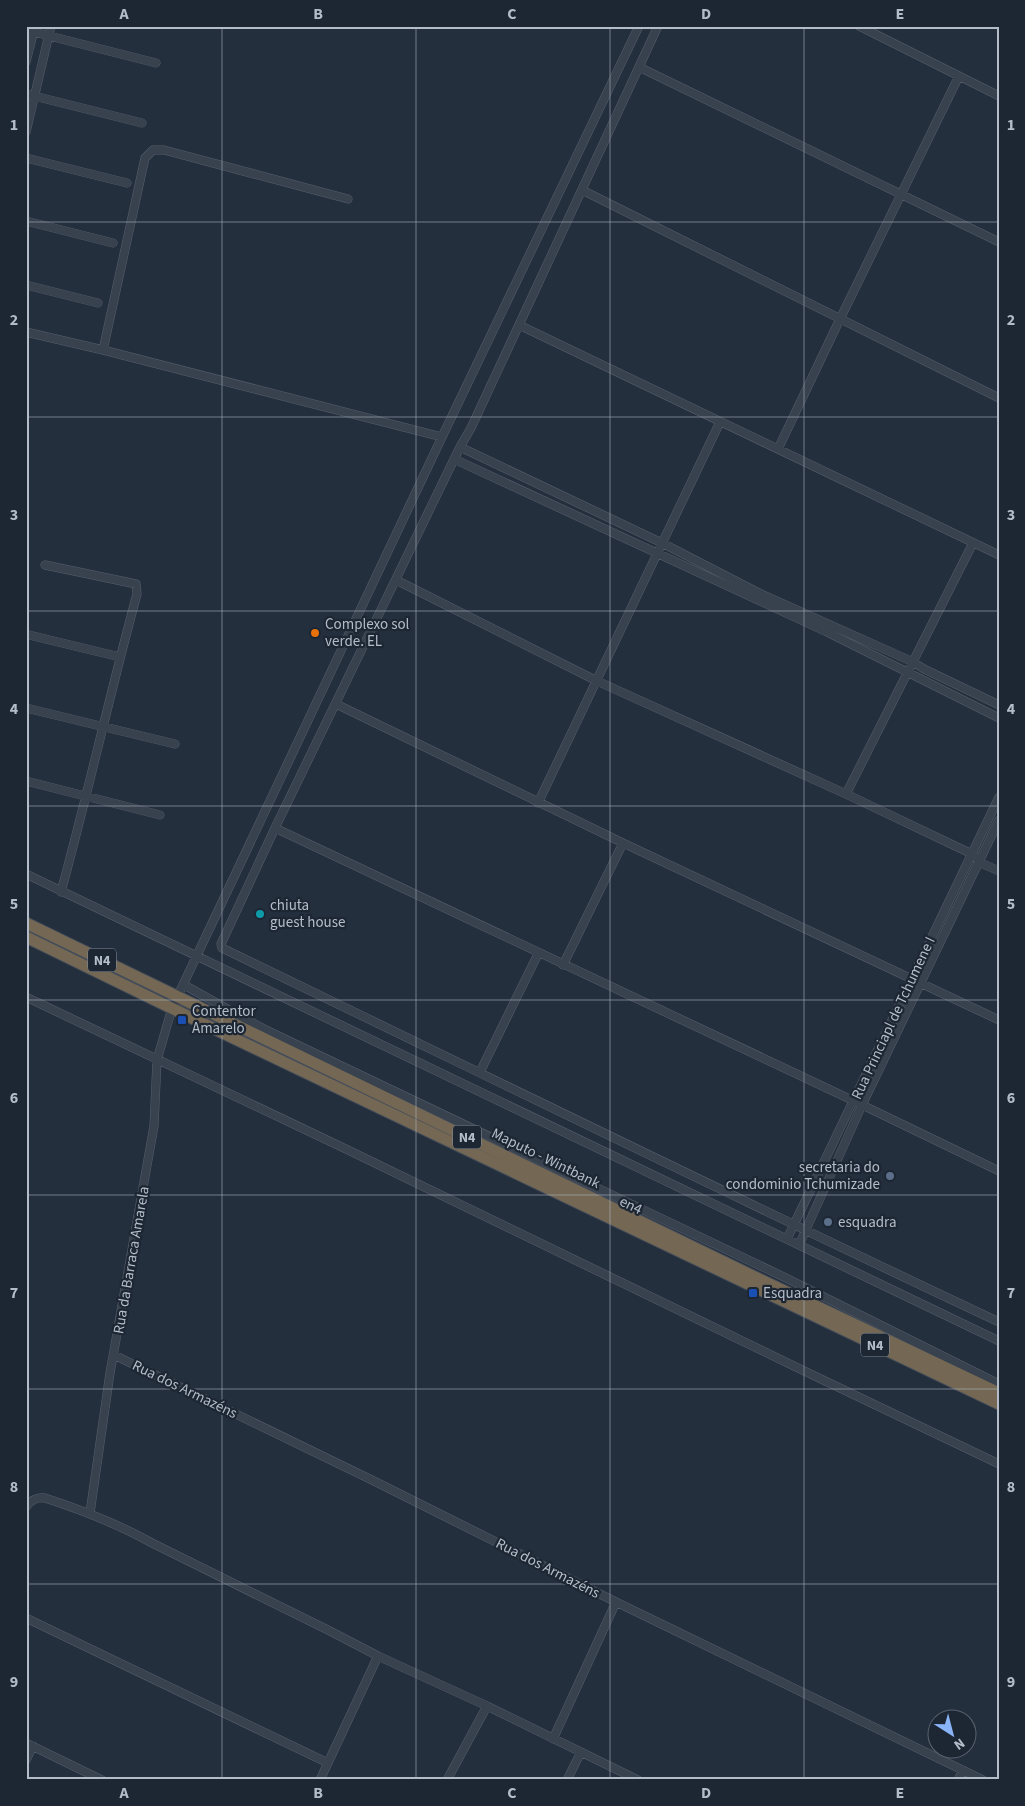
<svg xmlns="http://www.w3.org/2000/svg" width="1025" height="1806" viewBox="0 0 1025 1806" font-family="'Source Sans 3',sans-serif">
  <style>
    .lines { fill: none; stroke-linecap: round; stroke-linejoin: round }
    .minor-casing { stroke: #565f6c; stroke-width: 9 }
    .highway-casing { stroke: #434c59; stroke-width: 13 }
    .minor { stroke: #38414e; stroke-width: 8 }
    .highway { stroke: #746855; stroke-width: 11 }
    .grid { fill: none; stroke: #b4bcc9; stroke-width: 1; stroke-opacity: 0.55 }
    .food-dot { fill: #e8710a; stroke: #1d2633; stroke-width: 2 }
    .culture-dot { fill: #0f9aa8; stroke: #1d2633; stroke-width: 2 }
    .transit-dot { fill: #1a4fb4; stroke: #1d2633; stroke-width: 2 }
    .service-dot { fill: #5c6f8a; stroke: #1d2633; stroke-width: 2 }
    .labels { text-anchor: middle; stroke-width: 4.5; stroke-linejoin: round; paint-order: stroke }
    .shield { fill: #1d2633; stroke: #878f9c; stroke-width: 1 }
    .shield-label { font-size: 14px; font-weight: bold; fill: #b4bcc9 }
    .poi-label { font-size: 15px; fill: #b4bcc9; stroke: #1d2633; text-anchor: start }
    .street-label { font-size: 15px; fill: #b4bcc9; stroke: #1d2633 }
    .neatline { fill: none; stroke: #b4bcc9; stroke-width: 2 }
    .grid-label { font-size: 16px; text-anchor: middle; font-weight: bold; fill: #b4bcc9 }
  </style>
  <rect width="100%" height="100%" fill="#242f3e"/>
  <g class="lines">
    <defs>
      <path id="minor" d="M 658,26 L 471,428 L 460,447 L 275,828 L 221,944 L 222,948 C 481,1073 739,1200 999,1322
        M 859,26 L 999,96
        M 26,30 L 156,63
        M 26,62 L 35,26
        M 639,67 L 999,242
        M 26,94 L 142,123
        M 26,132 L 51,26
        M 26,158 L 127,183
        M 582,190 L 999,398
        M 26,221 L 113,243
        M 26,285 L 98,303
        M 519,325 L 999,555
        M 26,332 L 103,350 L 442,437
        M 103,350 L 145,158 L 153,150 L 164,150 L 348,199
        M 460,447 L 662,543 L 759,593 L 913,662 L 924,669 L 999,705
        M 778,449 L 840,319 L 959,76
        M 454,459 L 827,632 L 999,718
        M 45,565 L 136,584 L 137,594 C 110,693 88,793 61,892
        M 396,580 L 597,681 L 846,794 L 972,854 L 983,864 L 999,871
        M 29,635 L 120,657
        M 336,704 L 623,843 L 999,1020
        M 26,708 L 175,744
        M 26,781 L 160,815
        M 846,794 L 973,543
        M 538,803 L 720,422
        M 275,828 L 854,1101 L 999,1171
        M 26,874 L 999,1341
        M 563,965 L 623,843
        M 184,985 L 262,1028 L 788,1279 L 999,1384
        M 26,997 L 348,1150 L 798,1368 L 999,1464
        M 480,1072 L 538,954
        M 787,1239 L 999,797
        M 799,1245 L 862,1105 L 999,820
        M 114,1355 L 372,1480 L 616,1602 L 983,1780
        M 26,1507 C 31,1500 36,1497 45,1498 C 82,1510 118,1524 152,1543 L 328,1630 L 378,1656 L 487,1706 L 638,1780
        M 90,1513 L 110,1373 L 154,1126 L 157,1060 L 172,1008 L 442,437 L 639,26
        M 26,1618 L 328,1763
        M 553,1739 L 616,1602
        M 26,1743 L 102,1780
        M 26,1760 L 33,1746
        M 320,1780 L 378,1656
        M 447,1780 L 487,1706
        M 567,1780 L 581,1752
        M 958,1780 L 963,1770"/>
      <path id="highway" d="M 26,923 L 757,1278 L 999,1393
        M 26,937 L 202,1023 L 999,1404"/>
    </defs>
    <use href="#minor" class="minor-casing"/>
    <use href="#highway" class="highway-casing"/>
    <use href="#minor" class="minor"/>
    <use href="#highway" class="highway"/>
  </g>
  <path class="grid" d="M 222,26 L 222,1780M 416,26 L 416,1780M 610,26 L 610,1780M 804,26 L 804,1780M 26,222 L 999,222M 26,417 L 999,417M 26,611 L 999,611M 26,806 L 999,806M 26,1000 L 999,1000M 26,1195 L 999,1195M 26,1389 L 999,1389M 26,1584 L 999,1584"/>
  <circle class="food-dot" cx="315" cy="633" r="5"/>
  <circle class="culture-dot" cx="260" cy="914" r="5"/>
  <g class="transit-dot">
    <rect x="177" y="1015" width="10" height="10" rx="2.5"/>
    <rect x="748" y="1288" width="10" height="10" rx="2.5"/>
  </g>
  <g class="service-dot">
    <circle cx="890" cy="1176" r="5"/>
    <circle cx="828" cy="1222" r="5"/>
  </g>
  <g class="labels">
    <g class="shield">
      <rect x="88" y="948.5" width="28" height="23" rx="4"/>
      <rect x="453" y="1125.5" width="28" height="23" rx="4"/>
      <rect x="861" y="1333.5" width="28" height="23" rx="4"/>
    </g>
    <g class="shield-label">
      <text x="102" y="965">N4</text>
      <text x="467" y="1142">N4</text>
      <text x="875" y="1350">N4</text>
    </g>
    <g class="poi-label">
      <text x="325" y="629">Complexo sol<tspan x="325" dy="17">verde. EL</tspan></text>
      <text x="270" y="910">chiuta<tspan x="270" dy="17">guest house</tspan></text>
      <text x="192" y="1016">Contentor<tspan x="192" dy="17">Amarelo</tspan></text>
      <text x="880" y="1172" text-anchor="end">secretaria do<tspan x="880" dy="17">condominio Tchumizade</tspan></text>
      <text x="838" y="1227">esquadra</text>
      <text x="763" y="1298">Esquadra</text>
    </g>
    <g class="street-label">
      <text transform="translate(893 1018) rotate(-65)" y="5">Rua Princiapl de Tchumene I</text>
      <text transform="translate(546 1158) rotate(26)" y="5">Maputo - Wintbank</text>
      <text transform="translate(631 1205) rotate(26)" y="5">en4</text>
      <text transform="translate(131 1260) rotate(-80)" y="5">Rua da Barraca Amarela</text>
      <text transform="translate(185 1389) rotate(26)" y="5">Rua dos Armazéns</text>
      <text transform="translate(548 1568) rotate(27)" y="5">Rua dos Armazéns</text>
    </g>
  </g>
  <rect width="1025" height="1806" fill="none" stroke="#1d2633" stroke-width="55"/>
  <g transform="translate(952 1734) rotate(144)"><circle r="24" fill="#1d2633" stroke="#59626f"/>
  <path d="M0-4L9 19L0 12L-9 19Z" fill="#8ab4f8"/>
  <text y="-8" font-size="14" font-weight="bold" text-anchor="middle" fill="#b4bcc9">N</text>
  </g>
  <rect x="28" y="28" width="970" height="1750" class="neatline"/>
  <g class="grid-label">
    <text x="124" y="19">A</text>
    <text x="318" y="19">B</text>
    <text x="512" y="19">C</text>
    <text x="706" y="19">D</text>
    <text x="900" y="19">E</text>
    <text x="14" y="130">1</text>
    <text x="1011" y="130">1</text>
    <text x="14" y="325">2</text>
    <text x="1011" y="325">2</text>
    <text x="14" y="520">3</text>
    <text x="1011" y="520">3</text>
    <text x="14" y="714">4</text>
    <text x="1011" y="714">4</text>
    <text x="14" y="909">5</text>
    <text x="1011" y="909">5</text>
    <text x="14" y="1103">6</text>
    <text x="1011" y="1103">6</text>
    <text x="14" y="1298">7</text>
    <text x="1011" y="1298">7</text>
    <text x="14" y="1492">8</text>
    <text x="1011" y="1492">8</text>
    <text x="14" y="1687">9</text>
    <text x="1011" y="1687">9</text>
    <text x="124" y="1798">A</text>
    <text x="318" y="1798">B</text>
    <text x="512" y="1798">C</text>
    <text x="706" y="1798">D</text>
    <text x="900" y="1798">E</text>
  </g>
</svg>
